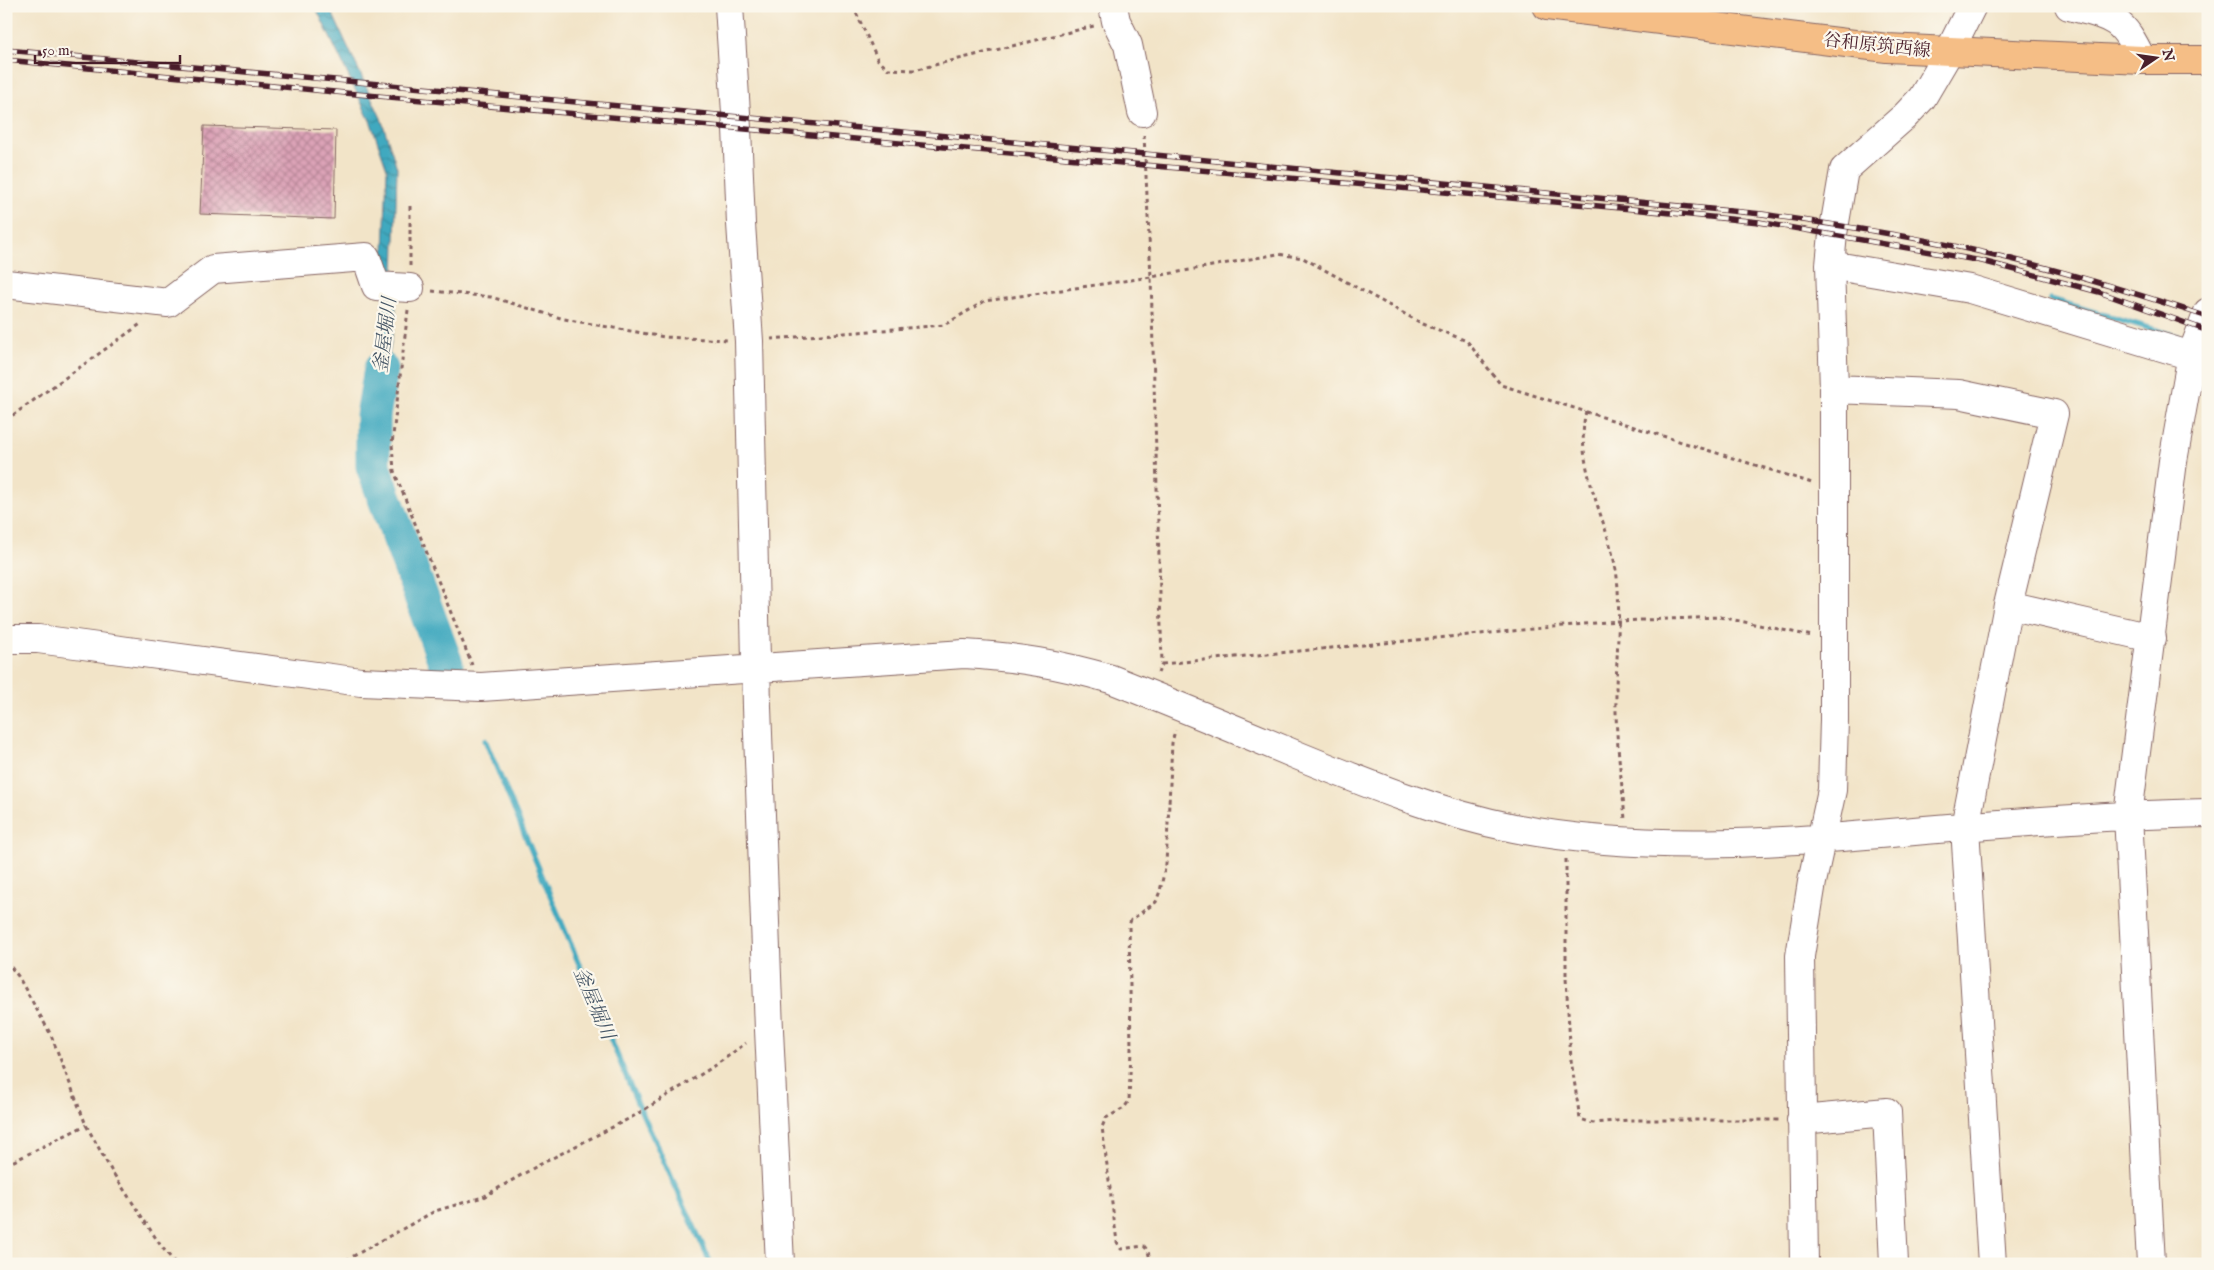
<svg xmlns="http://www.w3.org/2000/svg" width="2214" height="1270" viewBox="0 0 2214 1270" font-family="'IM FELL English','Noto Serif JP',serif">
  <style>
    .water { fill: url(#water-waves); stroke: #446475 }
    .lines { fill: none; stroke-linecap: round; stroke-linejoin: round }
    .stream { stroke: #3fa9bf; stroke-width: 5.5 }
    .river { stroke: #3fa9bf; stroke-width: 35 }
    .building { fill: url(#building-cross-hatch) }
    .minor-casing { stroke: #856462; stroke-width: 30 }
    .major-casing { stroke: #856462; stroke-width: 30 }
    .path { stroke: #856462; stroke-width: 3; stroke-dasharray: 4 4; stroke-linecap: butt }
    .minor { stroke: #fff; stroke-width: 28 }
    .major { stroke: #f5be86; stroke-width: 28 }
    .rail-casing { stroke: #4a1f2b; stroke-width: 5.5 }
    .rail { stroke: #fbf7ec; stroke-width: 4; stroke-dasharray: 11; stroke-linecap: butt }
    .labels { text-anchor: middle; stroke-width: 4.5; stroke-linejoin: round; paint-order: stroke }
    .street-label { font-size: 18px; fill: #4a1f2b; stroke: #fbf7ec }
    .water-label { font-size: 19px; font-style: italic; fill: #465666; stroke: #fbf7ec }
  </style>
  <defs>
    <pattern id="water-waves" width="16" height="10" patternUnits="userSpaceOnUse" patternTransform="scale(1.25)"><rect width="16" height="10" fill="#3fa9bf"/><path d="M0 5q4-4 8 0t8 0" fill="none" stroke="#37899b"/></pattern>
    <pattern id="building-cross-hatch" width="8" height="8" patternUnits="userSpaceOnUse" patternTransform="scale(1.25)"><rect width="8" height="8" fill="#dca3b7"/><path d="M0 0l8 8M0 8l8-8" fill="none" stroke="#b48495"/></pattern>
  </defs>
  <rect width="100%" height="100%" fill="#fbf7ec"/>
  <filter id="ink" filterUnits="userSpaceOnUse"><feTurbulence type="fractalNoise" baseFrequency=".02" numOctaves="2"/><feDisplacementMap in="SourceGraphic" scale="10" xChannelSelector="R" yChannelSelector="G"/><feConvolveMatrix kernelMatrix="1 2 1 2 8 2 1 2 1" color-interpolation-filters="sRGB"/></filter>
  <filter id="wash" filterUnits="userSpaceOnUse"><feTurbulence type="fractalNoise" baseFrequency=".0096" numOctaves="4" result="noise"/><feDisplacementMap in="SourceGraphic" scale="20" xChannelSelector="R" yChannelSelector="G"/><feGaussianBlur stdDeviation="1.12" result="paint"/><feColorMatrix in="noise" values="0 0 0 0 0 0 0 0 0 0 0 0 0 0 0 0 0 1.4 0 .05"/><feComposite in="paint" operator="in"/></filter>
  <g filter="url(#wash)">
    <rect width="100%" height="100%" fill="#f2e4c8"/>
    <path class="water" d="M 315,6 L 329,6 L 381,118 L 397,168 L 394,279 L 396,313 L 379,416 L 367,415 L 385,313 L 383,279 L 387,169 L 371,123 Z"/>
    <g class="lines">
      <path class="stream" d="M 2050,299 L 2180,337
        M 485,740 L 637,1102 L 711,1264"/>
      <path class="river" d="M 381,369 L 373,416 L 373,466 L 446,664"/>
    </g>
    <g id="blocks">
      <path class="building" d="M 204,126 L 336,130 L 334,219 L 200,214 Z"/>
    </g>
  </g>
  <g filter="url(#ink)">
    <use href="#blocks" fill-opacity="0" stroke="#856462" stroke-width="1"/>
    <g class="lines">
      <defs>
        <path id="minor" d="M 729,6 L 737,128 L 741,224 L 749,341 L 757,707 L 769,1030 L 780,1264
          M 1113,6 L 1116,21 L 1128,45 L 1142,112
          M 2069,6 C 2113,17 2122,17 2142,60
          M 1830,265 L 1833,234 L 1844,170 L 1905,116 L 1922,98 L 1949,52 L 1972,6
          M 6,284 L 168,303 L 213,269 L 366,257 L 376,286 L 410,288
          M 1834,389 L 1959,394 L 2054,414 L 2008,605 L 1965,827 L 1992,1264
          M 2008,605 L 2152,638
          M 6,639 L 38,639 L 361,682 L 481,687 L 964,654 C 1017,657 1059,664 1111,679 C 1174,704 1237,730 1299,756 C 1370,785 1439,813 1514,828 C 1649,854 1789,842 1925,830 C 2019,822 2113,815 2208,813
          M 1801,1120 L 1887,1112 L 1894,1264
          M 1804,1264 L 1800,956 L 1812,882 L 1832,790 L 1834,720 L 1834,389 L 1830,265 L 1970,289 L 2208,361
          M 2151,1264 L 2128,815 L 2173,461 L 2192,354 L 2208,312"/>
        <path id="major" d="M 1547,6 L 1887,48 L 2142,60 L 2208,60"/>
      </defs>
      <use href="#minor" class="minor-casing"/>
      <use href="#major" class="major-casing"/>
      <path class="path" d="M 853,6 L 878,60 L 888,69 L 914,70 L 1094,26
        M 1144,135 L 1151,277 L 1162,664 L 1158,673
        M 410,266 L 410,204
        M 432,291 L 491,297 L 564,319 L 664,337 L 728,340
        M 408,310 L 392,444 L 394,471 L 472,665
        M 771,339 L 944,325 L 985,301 L 1151,277 L 1278,254 L 1303,258 L 1423,324 L 1467,341 L 1501,385 L 1812,483
        M 1586,411 C 1573,468 1610,522 1617,577 C 1621,615 1616,657 1616,695 C 1615,737 1622,779 1625,820
        M 6,420 L 142,323
        M 1162,664 L 1617,621 L 1720,617 L 1812,636
        M 1566,859 L 1566,978 L 1571,1060 L 1580,1119 L 1593,1123 L 1628,1120 L 1780,1120
        M 6,961 L 18,976 L 51,1035 L 86,1125 L 111,1170 L 161,1246 L 176,1264
        M 6,1165 L 86,1125
        M 339,1264 L 435,1211 L 483,1197 L 537,1166 L 634,1116 L 716,1065 L 746,1043
        M 1151,1264 L 1148,1251 L 1144,1246 L 1121,1249 L 1117,1242 L 1102,1127 L 1106,1118 L 1124,1108 L 1129,1101 L 1131,1049 L 1129,925 L 1131,920 L 1156,902 L 1160,891 L 1166,864 L 1172,743 L 1175,730"/>
      <use href="#minor" class="minor"/>
      <use href="#major" class="major"/>
      <defs>
        <path id="rail" d="M 6,50 L 1145,154 L 1762,214 C 1837,225 1913,236 1986,253 C 2061,270 2135,293 2208,317
          M 6,60 L 345,93 L 1632,209 L 1759,222 L 1982,261 L 2099,292 L 2208,331"/>
      </defs>
      <use href="#rail" class="rail-casing"/>
      <use href="#rail" class="rail"/>
    </g>
  </g>
  <g class="labels">
    <g class="street-label">
      <text transform="translate(1877 45) rotate(6)" y="6">谷和原筑西線</text>
    </g>
    <g class="water-label">
      <text transform="translate(384 335) rotate(-83)" y="7">釜屋堀川</text>
      <text transform="translate(595 1003) rotate(67)" y="7">釜屋堀川</text>
    </g>
  </g>
  <rect width="2214" height="1270" fill="none" stroke="#fbf7ec" stroke-width="25"/>
  <g transform="translate(2156 58) rotate(77)" stroke="#fbf7ec" stroke-width="4" paint-order="stroke">
  <path d="M0-4L9 19L0 12L-9 19Z" fill="#4a1f2b"/>
  <text y="-8" font-size="14" font-weight="bold" text-anchor="middle" fill="#4a1f2b">N</text>
  </g>
  <path d="M35 55v8h145v-8" fill="none" stroke="#4a1f2b" stroke-width="2.5"/>
  <text x="42" y="55" font-size="15" fill="#4a1f2b" stroke="#fbf7ec" stroke-width="4" paint-order="stroke">50 m</text>
</svg>
